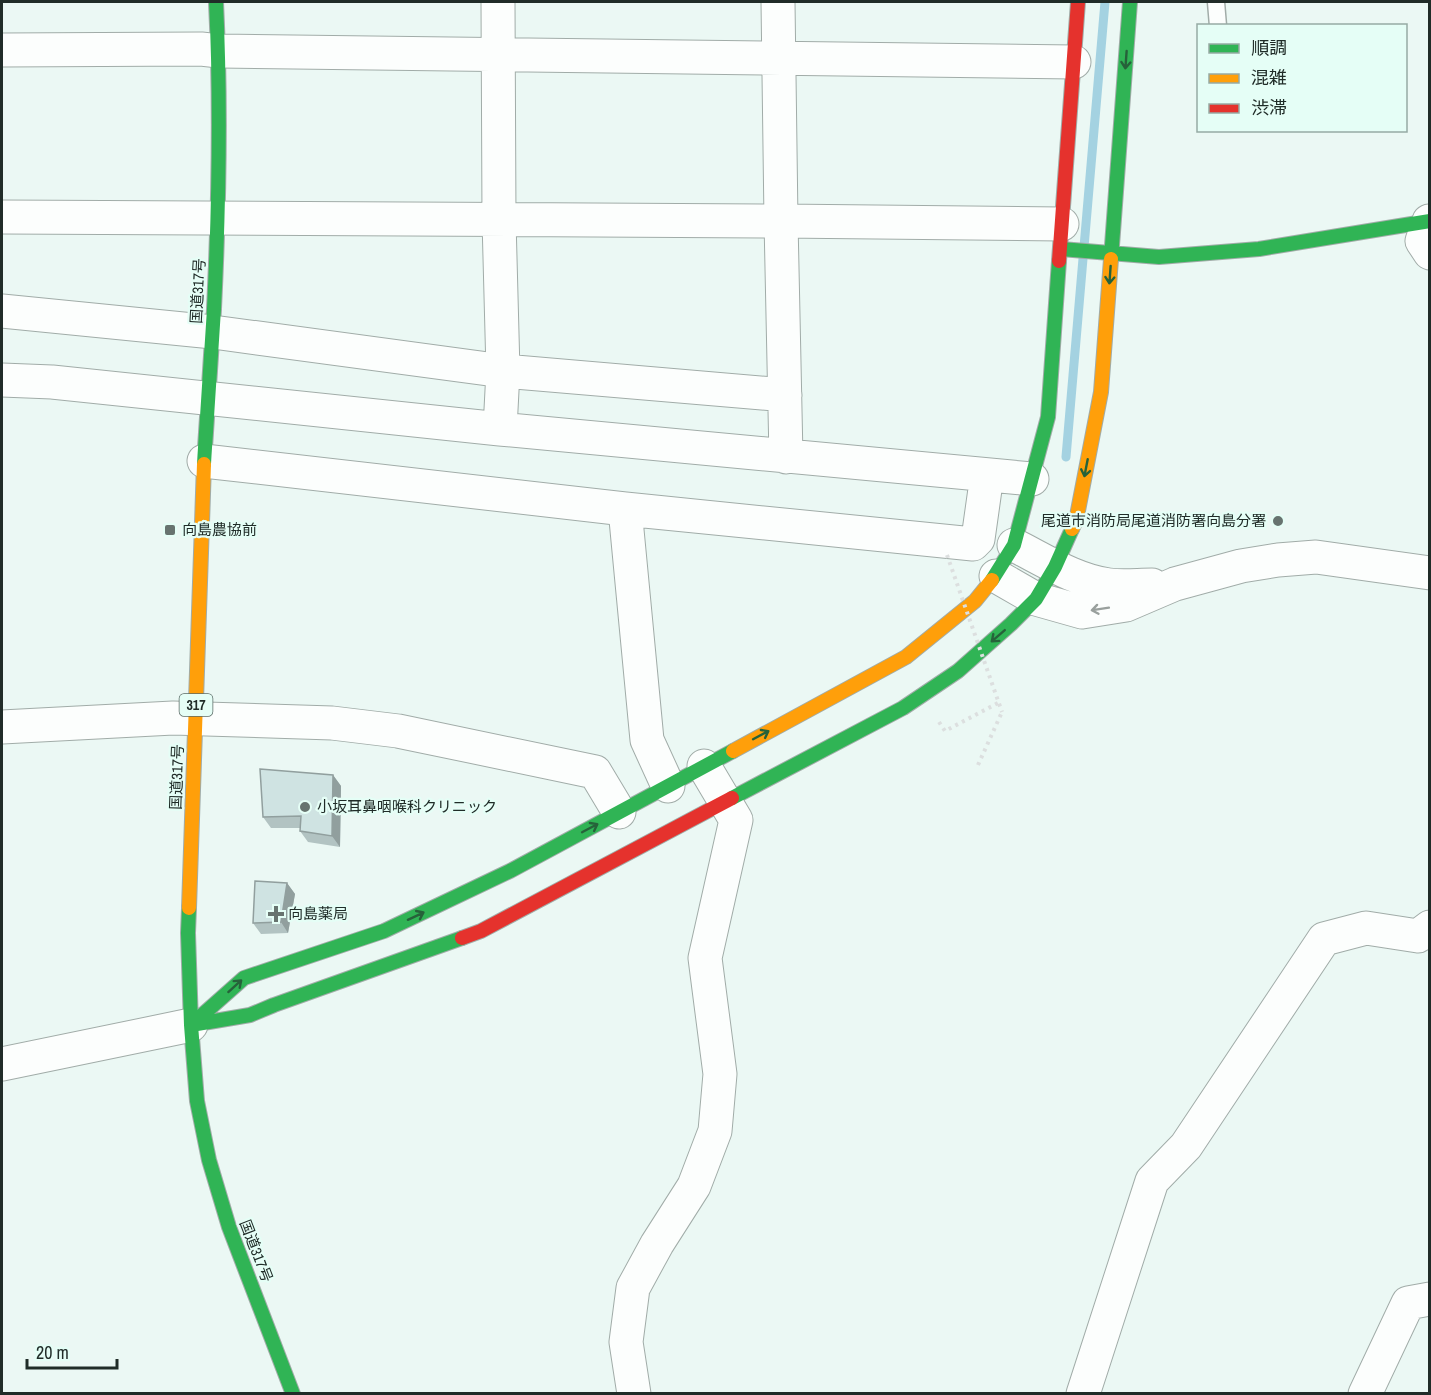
<svg xmlns="http://www.w3.org/2000/svg" width="1431" height="1395" viewBox="0 0 1431 1395" font-family="'Archivo Narrow','Noto Sans JP',sans-serif">
  <style>
    .lines { fill: none; stroke-linecap: round; stroke-linejoin: round }
    .stream { stroke: #a4d2e1; stroke-width: 9 }
    .lane-casing { stroke: #a1aca8; stroke-width: 19 }
    .street-casing { stroke: #a1aca8; stroke-width: 35 }
    .fast-casing { stroke: #a1aca8; stroke-width: 16 }
    .slow-casing { stroke: #a1aca8; stroke-width: 16 }
    .jam-casing { stroke: #a1aca8; stroke-width: 16 }
    .path { stroke: #dcdfdf; stroke-width: 4; stroke-dasharray: 3 4.5; stroke-linecap: butt }
    .lane { stroke: #fcfefd; stroke-width: 16 }
    .street { stroke: #fcfefd; stroke-width: 33 }
    .fast { stroke: #30b455; stroke-width: 14 }
    .slow { stroke: #ff9f0a; stroke-width: 14 }
    .jam { stroke: #e5322d; stroke-width: 14 }
    .path-bridge { stroke: #dcdfdf; stroke-width: 4; stroke-dasharray: 3 4.5; stroke-linecap: butt }
    .wall { fill: #b2c3c2 }
    .shaded-wall { fill: #919f9e }
    .building { fill: #cfe3e2; stroke: #919f9e; stroke-width: 1.5 }
    .oneway { stroke: #26623a }
    .oneway2 { stroke: #99a09d }
    .poi-dot { fill: #67736f; stroke: #e5fef6; stroke-width: 2 }
    .labels { text-anchor: middle; stroke-width: 4.5; stroke-linejoin: round; paint-order: stroke }
    .shield { fill: #e5fef6; stroke: #5b6b66; stroke-width: 1.5 }
    .shield-label { font-size: 14px; font-weight: bold; fill: #202c28 }
    .street-label { font-size: 15px; fill: #202c28; stroke: #e5fef6 }
    .poi-label { font-size: 15px; fill: #202c28; stroke: #e5fef6; text-anchor: start }
  </style>
  <rect width="100%" height="100%" fill="#ebf8f4"/>
  <g class="lines">
    <path class="stream" d="M 1066,457 L 1105,2"/>
    <defs>
      <path id="lane" d="M 1216,2 L 1218,26"/>
      <path id="street" d="M 498,2 L 499,220 L 503,371 L 500,429
        M 778,2 L 781,221 L 786,457
        M 2,50 L 201,49 L 219,51 L 1074,62
        M 2,217 L 781,221 L 1062,224
        M 1429,221 L 1422,241 L 1430,253
        M 2,311 L 213,332 L 503,371 L 785,395
        M 2,380 L 52,382 L 500,429 L 1032,479
        M 204,461 L 625,509 L 973,544 L 978,539 L 987,475
        M 625,509 L 647,740 L 668,786
        M 1014,545 C 1044,560 1076,581 1109,585 C 1123,587 1138,585 1152,585
        M 996,576 L 1036,599 L 1082,612 L 1126,605 L 1175,584 L 1241,566 L 1278,560 L 1316,557 L 1430,573
        M 2,727 L 173,718 L 332,723 L 398,731 L 595,772 L 619,812
        M 2,1064 L 191,1025
        M 634,1394 L 626,1342 L 633,1288 L 657,1244 L 694,1186 L 715,1131 L 720,1074 L 705,958 L 736,820 L 704,766
        M 1083,1394 L 1152,1181 L 1186,1146 L 1324,939 L 1366,928 L 1418,936 L 1430,927
        M 1365,1394 L 1408,1303 L 1430,1299"/>
      <path id="fast" d="M 1061,249 L 1159,257 L 1259,249 L 1430,221
        M 1111,259 L 1130,2
        M 204,464 C 207,412 211,360 214,309 C 219,206 221,104 216,2
        M 992,580 L 1014,545 L 1048,417 L 1059,261
        M 732,798 L 903,708 L 958,671 L 1011,624 L 1036,599 L 1055,567 L 1072,529
        M 189,908 L 188,933 L 191,1025 L 197,1101 L 209,1160 L 229,1227 L 293,1394
        M 191,1025 L 250,1015 L 274,1005 L 462,938
        M 191,1025 L 244,978 L 384,931 L 510,871 L 733,751"/>
      <path id="slow" d="M 1072,529 L 1076,521 L 1101,392 L 1111,259
        M 733,751 L 906,657 L 975,601 L 992,580
        M 189,908 L 204,464"/>
      <path id="jam" d="M 1059,261 L 1078,2
        M 462,938 L 481,931 L 732,798"/>
    </defs>
    <use href="#lane" class="lane-casing"/>
    <use href="#street" class="street-casing"/>
    <use href="#fast" class="fast-casing"/>
    <use href="#slow" class="slow-casing"/>
    <use href="#jam" class="jam-casing"/>
    <path class="path" d="M 939,722 L 945,731 L 998,703
      M 978,765 L 1002,712"/>
    <use href="#lane" class="lane"/>
    <use href="#street" class="street"/>
    <use href="#fast" class="fast"/>
    <use href="#slow" class="slow"/>
    <use href="#jam" class="jam"/>
    <path class="path-bridge" d="M 947,555 L 1002,712"/>
  </g>
  <path class="wall" d="M 333,775 L 341,786 L 340,847 L 308,842 L 300,831 L 300,828 L 271,828 L 263,817 Z
    M 287,883 L 295,894 L 288,933 L 261,934 L 253,923 Z"/>
  <path class="shaded-wall" d="M 333,775 L 341,786 L 340,847 L 332,836 Z
    M 287,883 L 295,894 L 288,933 L 281,922 Z"/>
  <path class="building" d="M 260,769 L 333,775 L 332,836 L 300,831 L 301,816 L 263,817 Z
    M 255,881 L 287,883 L 281,922 L 253,923 Z"/>
  <defs><path id="oneway-shaft" d="M-6 0H5M1.5-3L5.5 0L1.5 3" fill="none" stroke-width="1.6" stroke-linecap="round" stroke-linejoin="round" transform="scale(1.5)"/></defs>
  <g class="oneway">
    <use href="#oneway-shaft" transform="translate(1126 60) rotate(94)"/>
    <use href="#oneway-shaft" transform="translate(1110 275) rotate(94)"/>
    <use href="#oneway-shaft" transform="translate(1086 468) rotate(101)"/>
    <use href="#oneway-shaft" transform="translate(998 636) rotate(139)"/>
    <use href="#oneway-shaft" transform="translate(761 735) rotate(-28)"/>
    <use href="#oneway-shaft" transform="translate(590 828) rotate(-28)"/>
    <use href="#oneway-shaft" transform="translate(416 916) rotate(-25)"/>
    <use href="#oneway-shaft" transform="translate(235 986) rotate(-42)"/>
  </g>
  <use class="oneway2" href="#oneway-shaft" transform="translate(1100 609) rotate(171)"/>
  <g class="poi-dot">
    <circle cx="1278" cy="521" r="6"/>
    <rect x="164" y="524" width="12" height="12" rx="3"/>
    <circle cx="305" cy="807" r="6"/>
    <path d="M273 905h6v6h6v6h-6v6h-6v-6h-6v-6h6z"/>
  </g>
  <g class="labels">
    <rect class="shield" x="179.5" y="694" width="33" height="22" rx="4.5"/>
    <g class="shield-label">
      <text x="196" y="710">317</text>
    </g>
    <g class="street-label">
      <text transform="translate(198 291) rotate(-87)" y="5">国道317号</text>
      <text transform="translate(177 777) rotate(-88)" y="5">国道317号</text>
      <text transform="translate(256 1251) rotate(69)" y="5">国道317号</text>
    </g>
    <g class="poi-label">
      <text x="1266" y="526" text-anchor="end">尾道市消防局尾道消防署向島分署</text>
      <text x="182" y="535">向島農協前</text>
      <text x="317" y="812">小坂耳鼻咽喉科クリニック</text>
      <text x="288" y="919">向島薬局</text>
    </g>
  </g>
  <rect width="1431" height="1395" fill="none" stroke="#202c28" stroke-width="6"/>
  <rect x="1197" y="24" width="210" height="108" fill="#e5fef6" stroke="#96aaa4" stroke-width="1.5"/>
  <rect x="1209" y="44" width="30" height="9" fill="#30b455" stroke="#96aaa4" stroke-width="1.5"/>
  <text x="1251" y="54" font-size="18" fill="#202c28">順調</text>
  <rect x="1209" y="74" width="30" height="9" fill="#ff9f0a" stroke="#96aaa4" stroke-width="1.5"/>
  <text x="1251" y="84" font-size="18" fill="#202c28">混雑</text>
  <rect x="1209" y="104" width="30" height="9" fill="#e5322d" stroke="#96aaa4" stroke-width="1.5"/>
  <text x="1251" y="114" font-size="18" fill="#202c28">渋滞</text>
  <path d="M27 1359v9h90v-9" fill="none" stroke="#202c28" stroke-width="3"/>
  <text x="36" y="1359" font-size="18" fill="#202c28" stroke="#e5fef6" stroke-width="4.5" paint-order="stroke">20 m</text>
</svg>
